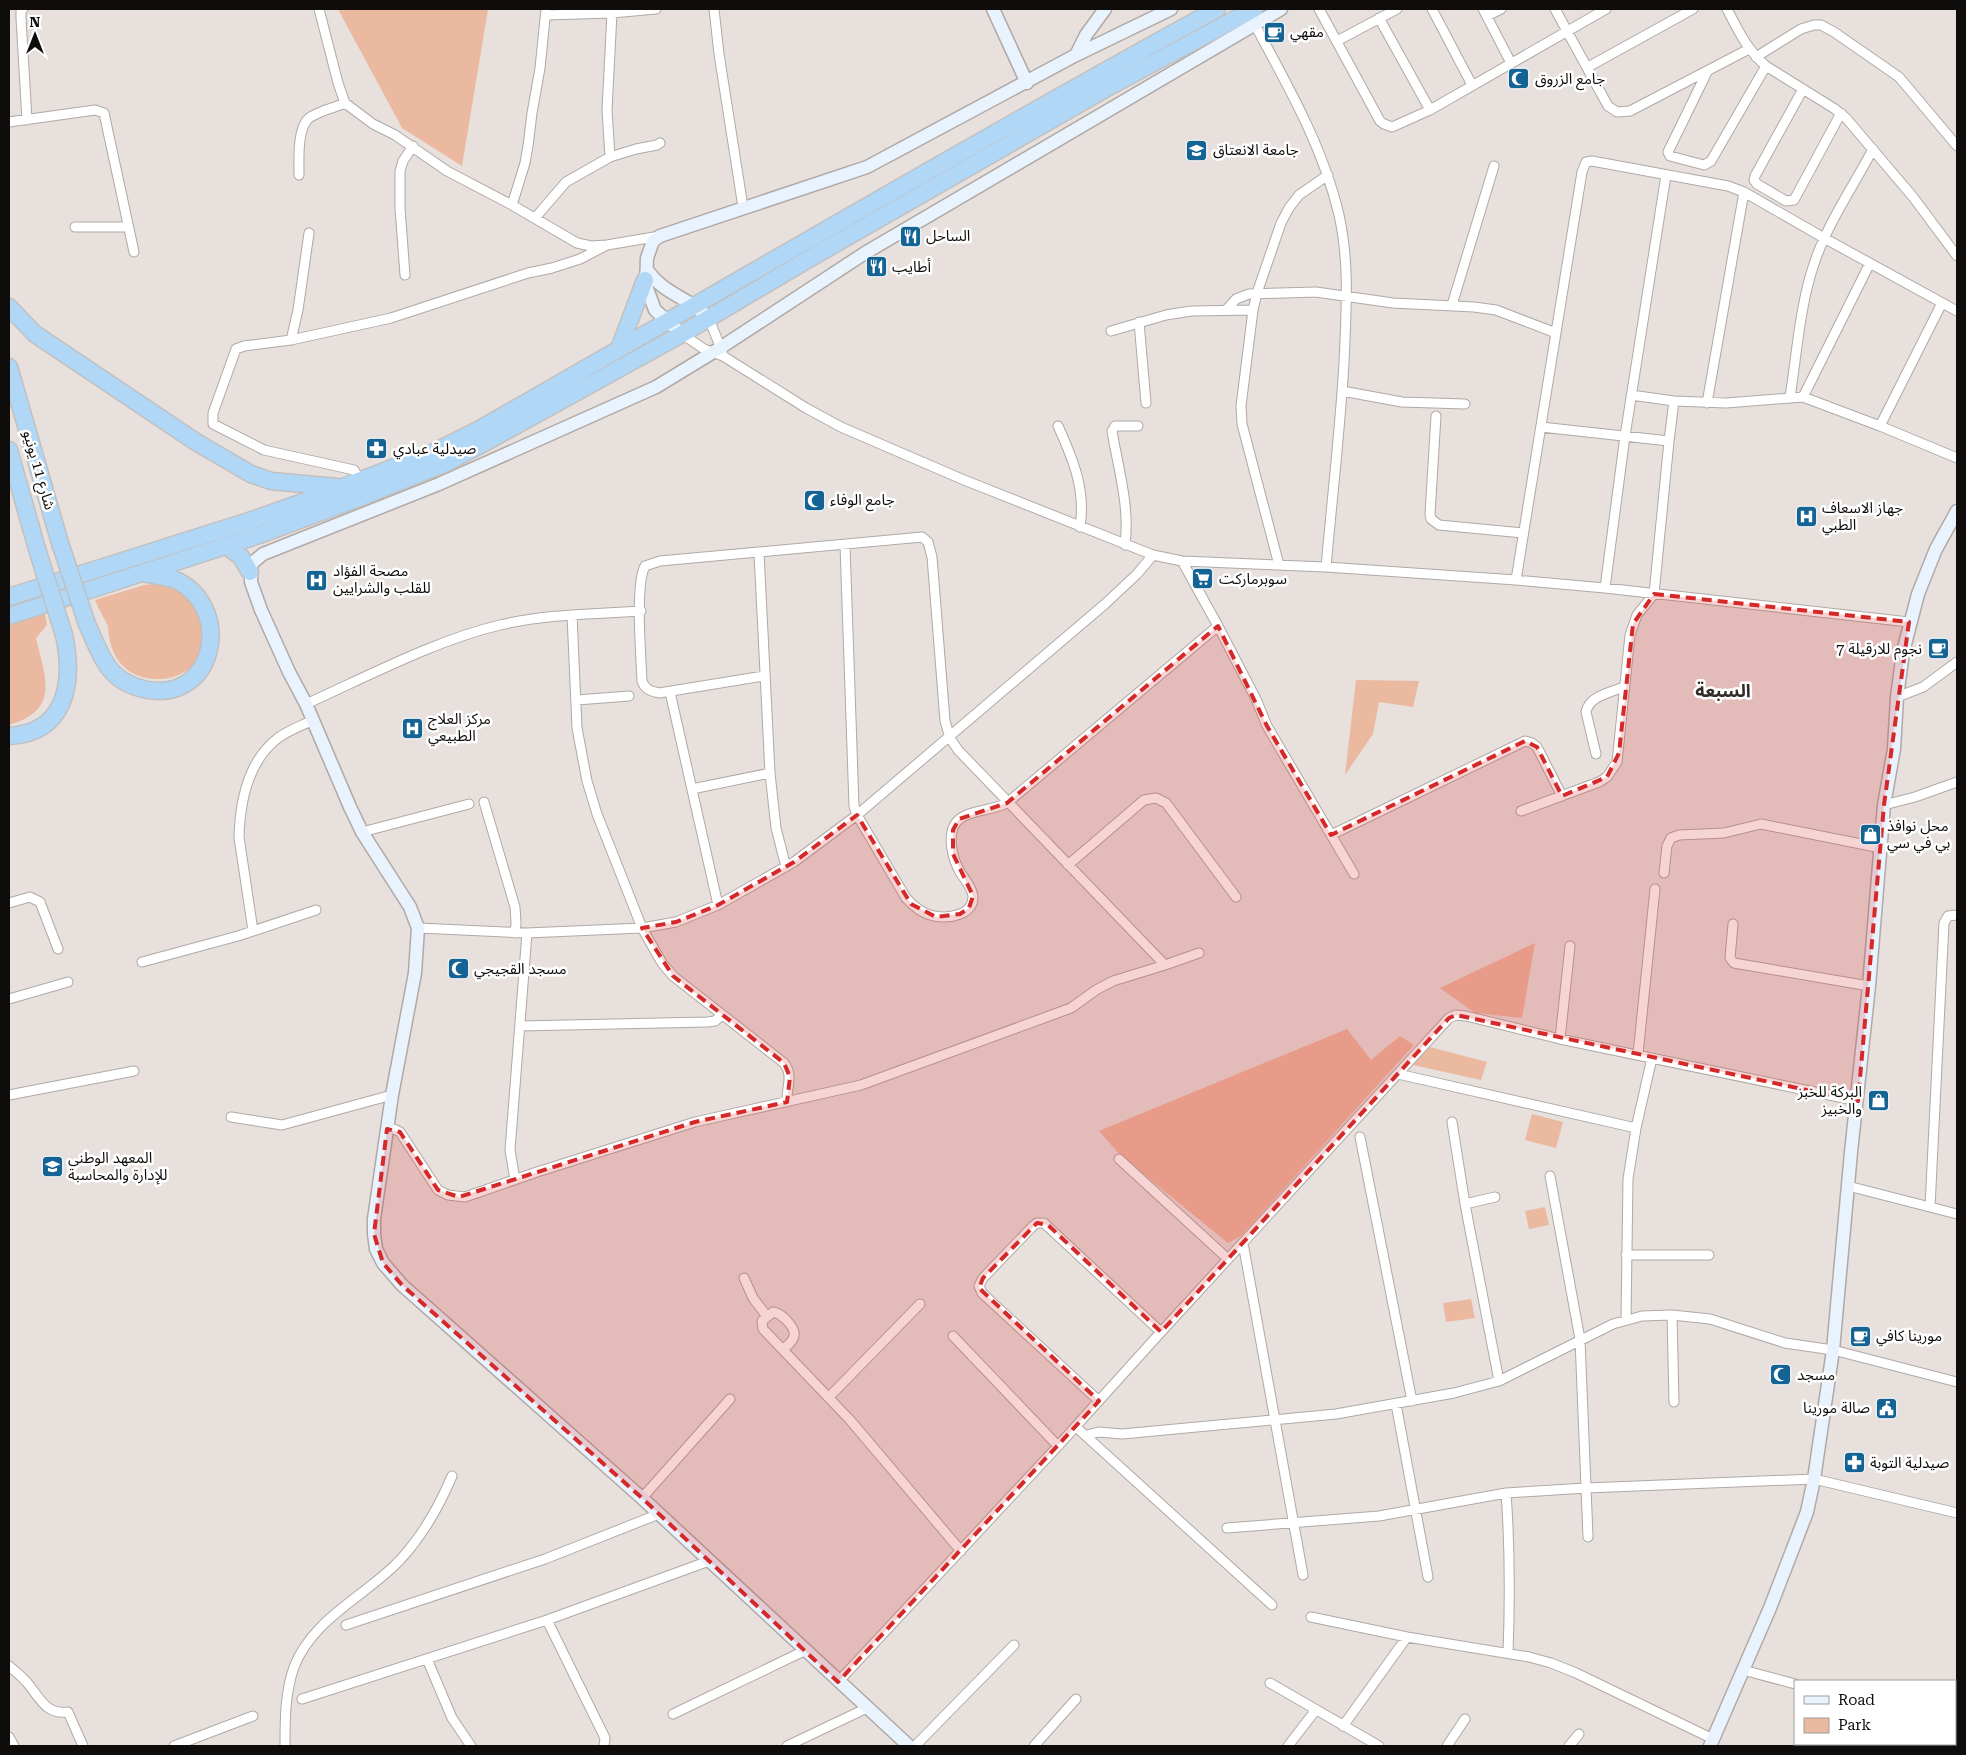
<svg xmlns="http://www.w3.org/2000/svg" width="1966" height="1755" viewBox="0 0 1966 1755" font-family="'Roboto Serif','Noto Sans Arabic',serif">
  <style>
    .green { fill: #ebb8a0 }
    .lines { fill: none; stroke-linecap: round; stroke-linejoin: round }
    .street-casing { stroke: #b0a9a5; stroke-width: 11 }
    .secondary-casing { stroke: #b0a9a5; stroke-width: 15 }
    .highway-casing { stroke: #c1c0c0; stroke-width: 19 }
    .street { stroke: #fff; stroke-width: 9 }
    .secondary { stroke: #e8f3fd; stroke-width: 12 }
    .highway { stroke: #b1d7f7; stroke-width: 16 }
    .highway-bridge-casing { stroke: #c1c0c0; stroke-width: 19; stroke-linecap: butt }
    .highway-bridge { stroke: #b1d7f7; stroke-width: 16 }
    .marked { fill: #d62828; fill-opacity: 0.2; stroke: #d62828; stroke-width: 4; stroke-dasharray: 10 6; stroke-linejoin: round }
    .labels { text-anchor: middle; stroke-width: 5; stroke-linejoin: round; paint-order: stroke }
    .poi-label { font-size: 15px; fill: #0f0d0c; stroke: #fff; text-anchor: start }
    .street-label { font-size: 15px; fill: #0f0d0c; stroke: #fff }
    .quarter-label { font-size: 18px; font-weight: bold; fill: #322c29; stroke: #fff }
  </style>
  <rect width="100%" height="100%" fill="#e7e0dc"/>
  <path class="green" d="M 338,9 L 488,9 L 462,166 L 402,128 Z
    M 161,583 C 171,586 181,588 189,595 C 194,600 202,615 204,622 C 205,626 202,647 201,652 C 190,683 144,687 123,666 C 115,658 110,646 109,635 C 108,631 109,627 107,624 C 103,616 98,608 95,600 L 144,585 Z
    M 45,614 L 47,625 L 36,638 C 45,677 61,710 9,725 L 9,625 Z
    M 1356,680 L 1419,681 L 1413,707 L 1379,702 L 1373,734 L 1345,775 Z
    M 1535,943 L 1522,1018 L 1475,1013 L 1440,988 Z
    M 1347,1029 L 1371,1060 L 1400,1036 L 1414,1045 L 1241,1236 L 1228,1243 L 1121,1156 L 1099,1131 Z
    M 1430,1047 L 1487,1062 L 1481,1080 L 1413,1065 Z
    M 1532,1114 L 1563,1122 L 1556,1148 L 1525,1140 Z
    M 1545,1207 L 1549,1225 L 1529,1229 L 1525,1211 Z
    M 1471,1299 L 1475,1318 L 1446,1322 L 1443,1303 Z"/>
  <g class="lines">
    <defs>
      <path id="street" d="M 23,9 L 21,11 L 21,18 L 27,120
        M 319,9 L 338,83 L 345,103 L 373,124 L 395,135 L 447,171 L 512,205 L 577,243 L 591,246 L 607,245 L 660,236
        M 714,9 L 719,54 L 743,207
        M 1319,9 L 1380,121 L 1384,124 L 1392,127 L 1430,110 L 1606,9
        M 1432,9 L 1472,85
        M 1483,9 L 1511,63
        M 1555,9 L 1608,106 L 1617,112 L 1630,111 L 1749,49
        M 1727,9 C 1738,30 1747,50 1766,66 L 1835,109 L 1846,118 L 1913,197 L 1957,256
        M 546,15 L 612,13 L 656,9
        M 1487,16 L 1501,9
        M 1379,18 L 1430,110
        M 1255,25 C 1288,86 1323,147 1339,215 C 1350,264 1346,314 1344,363 C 1340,431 1332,499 1326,567
        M 1337,41 L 1397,9
        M 1756,57 L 1801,29 L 1814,25 L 1821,25 L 1834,32 L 1899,77 L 1957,146
        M 1588,67 L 1693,9
        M 1707,72 L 1668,152 L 1670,156 L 1704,165 L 1711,161 L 1766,66
        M 1803,89 L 1755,176 L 1754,180 L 1757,184 L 1786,201 L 1794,200 L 1841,113
        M 9,122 L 95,110 L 104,113 L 134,252
        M 610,157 L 636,149 L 657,145 L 660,143
        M 299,175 C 299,160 297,128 309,118 C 319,111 334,108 345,103
        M 512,205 L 525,163 L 528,146 L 532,113 L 540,68 L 546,9
        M 535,218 L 566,182 L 610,157 L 607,110 L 612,13
        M 75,227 L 128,227
        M 405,275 L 400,208 L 400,171 L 403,161 L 413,146
        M 1452,305 L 1494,166
        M 1227,309 L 1236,299 L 1249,294 L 1316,292 L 1393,303 L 1474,307 L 1496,310 L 1556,333
        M 709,319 L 722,351
        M 1139,322 L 1146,403
        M 1111,331 L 1166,315 L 1191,311 L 1253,310
        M 682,334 L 704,349 L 723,356 L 806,408 L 841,427 L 964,480 L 1153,555 L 1182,561 L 1326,567 L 1516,580 L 1605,588 L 1909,622
        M 291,340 L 298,310 L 309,233
        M 1342,391 L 1402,402 L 1465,404
        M 1631,395 L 1674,401 L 1726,403 L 1803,397 L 1880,426 L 1957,458
        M 1790,397 C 1797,353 1800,303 1815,261 C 1828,223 1854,185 1873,149
        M 1803,397 L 1870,263
        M 1707,403 L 1744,192
        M 1436,416 L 1430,514 L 1431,519 L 1439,525 L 1523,533
        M 1058,426 C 1073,459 1086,490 1080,527
        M 1880,426 L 1942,303
        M 1541,427 L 1669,441
        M 360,480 L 354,470 L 264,450 L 213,424 L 213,413 L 236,349 L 244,346 L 291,340 L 391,318 L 528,273 L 552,268 L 580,259 L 607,245
        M 845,545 L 854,806 L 857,815 L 906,898 C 914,907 923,914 934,916 C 949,919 974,915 973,896 C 972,887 965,880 960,872 C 953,860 947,837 955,824 C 963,810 992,811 1007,803 L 1218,626
        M 1125,545 C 1130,506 1118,468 1112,431 L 1115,426 L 1138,426
        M 759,553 L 770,773 L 776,828 L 786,867
        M 1182,561 L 1218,626 L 1256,699 L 1267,726 L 1354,874
        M 1279,565 L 1242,424 L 1241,406 L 1253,310 L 1257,293 L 1281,223 L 1289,208 L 1299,195 L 1328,175
        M 1516,580 L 1582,172 L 1586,162 L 1592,161 L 1728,186 L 1744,192 L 1824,238 L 1957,311
        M 1605,588 L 1625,436 L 1666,175
        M 572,615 L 577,728 L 587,781 L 597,814 L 642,928 L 662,963 L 673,976 L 784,1063 C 794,1076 786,1087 787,1102
        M 764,676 L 659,693 C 651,691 645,690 642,681 C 641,656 635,584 645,566 L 660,561 L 922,537 L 928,542 L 932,557 L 945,721 L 950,738 L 958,750 L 1165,965
        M 670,692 L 718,905
        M 1897,697 L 1923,687 L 1957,662
        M 577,700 L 629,696
        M 306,704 C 366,677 436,640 500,625 C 546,614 594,614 641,611
        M 1596,754 L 1586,712 C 1589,696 1611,692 1624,687
        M 692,789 L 770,773
        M 484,802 L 515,907 L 516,923 L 515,933
        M 1884,805 L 1915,797 L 1957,782
        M 1521,811 L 1599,782 L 1607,777 L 1617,762 L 1630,635 L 1637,615 L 1654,594 L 1669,441 L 1674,401
        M 362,832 L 469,804
        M 1331,835 L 1525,741 L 1532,743 L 1537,747 L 1562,796
        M 1068,865 L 1144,800 L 1156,798 L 1166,803 L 1236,897
        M 1664,873 L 1667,846 L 1671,838 L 1679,835 L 1724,833 L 1761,824 L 1881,848
        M 9,903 L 30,897 L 40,902 L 58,949
        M 1733,924 L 1730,958 L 1734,963 L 1869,986
        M 418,928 L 527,933 L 642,928 L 676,922 L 718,905 L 794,862 L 857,815 L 1105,604 L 1137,574 L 1153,555
        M 253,931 L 239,837 C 240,802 248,761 278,738 C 289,730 301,726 313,720
        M 142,962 L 238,936 L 316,910
        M 9,999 L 68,982
        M 520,1026 L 707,1022 L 715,1021 L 722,1015
        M 1560,1039 L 1570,946
        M 1638,1054 L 1655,889
        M 1398,1074 L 1636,1128
        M 9,1095 L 134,1071
        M 231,1117 L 282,1125 L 392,1095
        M 1452,1122 L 1465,1204 L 1499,1381
        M 387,1129 L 394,1129 L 400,1132 L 438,1190 L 448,1195 L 465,1197 L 537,1172 L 695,1122 L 861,1085 L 1071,1008 L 1096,990 L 1113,981 L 1165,965 L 1199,953
        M 1360,1137 L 1412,1401
        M 1119,1159 L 1228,1259
        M 1550,1176 L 1580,1339 L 1588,1537
        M 515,1180 L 510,1150 L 527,933
        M 1848,1186 L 1957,1214
        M 1465,1204 L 1495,1197
        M 1930,1207 L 1944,923 L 1948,916 L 1957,915
        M 1243,1243 L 1303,1575
        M 1626,1255 L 1709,1255
        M 744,1278 L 753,1298 L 766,1315
        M 1672,1315 L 1674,1402
        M 1626,1320 L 1628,1179 L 1636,1128 L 1652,1058
        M 953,1336 L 1058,1446
        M 783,1350 C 786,1346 793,1342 794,1336 C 796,1327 781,1313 773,1312 L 762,1321 L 763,1329 L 850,1420 L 961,1551
        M 829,1397 L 920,1304
        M 1099,1401 L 982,1293 L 979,1286 L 983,1278 L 1033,1226 L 1037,1223 L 1044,1223 L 1161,1332
        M 1396,1404 L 1428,1577
        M 1076,1427 L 1272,1605
        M 1087,1435 L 1099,1432 L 1122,1434 L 1336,1414 L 1454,1393 L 1499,1381 L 1613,1324 L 1642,1316 L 1672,1315 L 1710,1319 L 1785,1343 L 1833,1350 L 1957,1382
        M 1506,1493 C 1510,1547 1510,1600 1508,1653
        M 642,1498 L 730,1399
        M 1227,1528 L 1379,1516 L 1506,1493 L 1586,1488 L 1814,1479 L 1957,1513
        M 1311,1617 L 1407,1637 L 1529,1657 L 1551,1663 L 1576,1673 L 1713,1739
        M 547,1620 L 605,1738 L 604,1746
        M 346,1625 L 545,1559 L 659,1514
        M 427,1659 L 452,1718 L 471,1746
        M 9,1666 C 16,1672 24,1678 29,1685 C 40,1699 47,1715 68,1712 L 83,1746
        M 1743,1670 L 1795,1684
        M 838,1682 L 1058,1446 L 1161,1332 L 1449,1018 L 1456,1015 L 1466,1016 L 1560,1039 L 1858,1101
        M 1270,1683 L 1379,1746
        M 302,1699 L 547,1620 L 709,1561
        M 673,1714 L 804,1651
        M 1955,1722 L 1957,1723
        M 1343,1726 L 1407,1637
        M 9,1737 L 14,1746
        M 174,1746 L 253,1716
        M 285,1746 C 285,1719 285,1693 294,1667 C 313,1618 366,1596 400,1560 C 423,1535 439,1507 452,1476
        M 787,1746 L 867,1708
        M 915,1746 L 1014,1645
        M 1034,1746 L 1076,1699
        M 1288,1746 L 1315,1711
        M 1447,1746 L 1465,1719
        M 1569,1746 L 1579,1734
        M 1845,1746 L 1846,1744"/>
      <path id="secondary" d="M 993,9 L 1027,83
        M 1076,55 L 1086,35 L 1105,9
        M 647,270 C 665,296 690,297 709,319
        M 682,334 L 655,310 L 646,286 L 647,258 L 653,241 L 660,236 L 867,167 L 1076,55 L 1171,9
        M 909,1746 L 642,1498 L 402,1285 L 383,1263 L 376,1249 L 374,1234 L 374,1219 L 392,1095 L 415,973 L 418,928 L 410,907 L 362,832 L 350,807 L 306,704 L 289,672 L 261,610 L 251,582 L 251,564 L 263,554 L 439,484 L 656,387 L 720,348 L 865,253 L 1281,9
        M 1710,1746 L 1770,1608 L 1807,1512 L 1814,1479 L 1833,1350 L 1851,1152 L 1869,986 L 1884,805 L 1894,749 L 1897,697 L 1903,652 L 1918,594 L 1936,549 L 1957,511"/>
      <path id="highway" d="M 9,307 L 35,334 L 196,442 L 251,474 L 271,481 L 337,487
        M 619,349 L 645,280
        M 9,367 L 60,543
        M 9,450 L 37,549
        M 227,546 L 241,557 L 250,572
        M 9,597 L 249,521 L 317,497 L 436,451 L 478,430 C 725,289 969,145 1217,9
        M 9,616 L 259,535 L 356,499 L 446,463 L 484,443 L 682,334 L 807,260 L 1105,89 L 1254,9
        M 87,624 C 94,639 99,655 109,668 C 119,681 132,687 148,690 C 215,701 233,610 178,581 C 168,576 155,576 144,573
        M 9,736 C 67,733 74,681 64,635"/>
    </defs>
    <use href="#street" class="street-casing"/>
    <use href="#secondary" class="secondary-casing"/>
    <use href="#highway" class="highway-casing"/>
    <use href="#street" class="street"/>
    <use href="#secondary" class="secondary"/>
    <use href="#highway" class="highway"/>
    <defs>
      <path id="highway-bridge" d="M 60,543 L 87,624
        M 37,549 L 64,635"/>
    </defs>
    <use href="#highway-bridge" class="highway-bridge-casing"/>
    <use href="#highway-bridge" class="highway-bridge"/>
  </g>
  <path class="marked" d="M 1654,594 L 1909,622 L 1884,805 L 1858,1101 L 1456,1015 L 1449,1018 L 1161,1332 L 1048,1225 L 1037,1223 L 983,1278 L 979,1288 L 1099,1401 L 838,1682 L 642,1498 L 402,1285 L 383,1263 L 374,1234 L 387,1129 L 400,1132 L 438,1190 L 459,1197 L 695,1122 L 787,1102 L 790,1077 L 784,1063 L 673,976 L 642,928 L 676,922 L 718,905 L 794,862 L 857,815 L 911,904 L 936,917 L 960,914 L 969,908 L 973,896 L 953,854 L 953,830 L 959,819 L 1007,803 L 1218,626 L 1267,726 L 1331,835 L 1525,741 L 1537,747 L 1562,796 L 1607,777 L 1619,753 L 1633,624 Z"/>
  <defs>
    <symbol id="cafe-square" viewBox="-11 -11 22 22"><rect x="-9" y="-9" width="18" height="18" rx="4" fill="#146395" stroke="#fff"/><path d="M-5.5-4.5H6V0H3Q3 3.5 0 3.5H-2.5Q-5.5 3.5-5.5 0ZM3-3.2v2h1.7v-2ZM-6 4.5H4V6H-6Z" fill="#fff"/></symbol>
    <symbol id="mosque-square" viewBox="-11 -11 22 22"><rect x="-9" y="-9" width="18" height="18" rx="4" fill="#146395" stroke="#fff"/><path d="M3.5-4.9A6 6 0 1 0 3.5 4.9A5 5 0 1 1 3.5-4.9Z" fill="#fff"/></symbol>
    <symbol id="university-square" viewBox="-11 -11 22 22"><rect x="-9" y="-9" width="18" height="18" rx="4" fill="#146395" stroke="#fff"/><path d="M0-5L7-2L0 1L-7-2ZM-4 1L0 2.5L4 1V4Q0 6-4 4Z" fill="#fff"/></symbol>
    <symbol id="restaurant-square" viewBox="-11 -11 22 22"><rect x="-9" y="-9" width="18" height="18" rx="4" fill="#146395" stroke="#fff"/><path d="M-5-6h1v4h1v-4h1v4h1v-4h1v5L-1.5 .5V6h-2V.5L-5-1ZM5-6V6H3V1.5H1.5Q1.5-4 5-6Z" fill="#fff"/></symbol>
    <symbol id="pharmacy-square" viewBox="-11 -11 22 22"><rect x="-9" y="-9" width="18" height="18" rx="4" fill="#146395" stroke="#fff"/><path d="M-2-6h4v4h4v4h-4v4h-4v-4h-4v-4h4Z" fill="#fff"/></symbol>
    <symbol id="hospital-square" viewBox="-11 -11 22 22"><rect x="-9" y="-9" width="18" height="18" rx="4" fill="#146395" stroke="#fff"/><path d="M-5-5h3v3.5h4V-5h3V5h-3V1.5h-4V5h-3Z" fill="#fff"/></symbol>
    <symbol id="supermarket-square" viewBox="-11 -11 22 22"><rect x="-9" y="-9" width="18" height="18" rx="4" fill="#146395" stroke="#fff"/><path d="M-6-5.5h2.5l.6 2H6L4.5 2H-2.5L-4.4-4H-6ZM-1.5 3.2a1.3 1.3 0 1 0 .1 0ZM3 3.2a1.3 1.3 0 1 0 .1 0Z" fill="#fff"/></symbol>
    <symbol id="shop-square" viewBox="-11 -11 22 22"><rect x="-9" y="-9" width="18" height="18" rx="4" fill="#146395" stroke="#fff"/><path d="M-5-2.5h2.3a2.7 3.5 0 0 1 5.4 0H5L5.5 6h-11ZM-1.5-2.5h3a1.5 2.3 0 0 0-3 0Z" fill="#fff"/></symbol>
    <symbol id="civic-square" viewBox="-11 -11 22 22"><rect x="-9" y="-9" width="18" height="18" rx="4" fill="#146395" stroke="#fff"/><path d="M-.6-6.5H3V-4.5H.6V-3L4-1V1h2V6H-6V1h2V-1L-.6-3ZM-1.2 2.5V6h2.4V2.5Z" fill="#fff"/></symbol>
  </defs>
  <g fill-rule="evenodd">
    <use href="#cafe-square" x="1262" y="20" width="25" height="25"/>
    <use href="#mosque-square" x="1506" y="66" width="25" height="25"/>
    <use href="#university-square" x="1184" y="138" width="25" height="25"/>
    <use href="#restaurant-square" x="898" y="224" width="25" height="25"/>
    <use href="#restaurant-square" x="864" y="254" width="25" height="25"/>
    <use href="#pharmacy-square" x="364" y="436" width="25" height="25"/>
    <use href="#mosque-square" x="802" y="488" width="25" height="25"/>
    <use href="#hospital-square" x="1794" y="504" width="25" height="25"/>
    <use href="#supermarket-square" x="1190" y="566" width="25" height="25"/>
    <use href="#hospital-square" x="304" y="568" width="25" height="25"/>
    <use href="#cafe-square" x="1926" y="636" width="25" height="25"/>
    <use href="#hospital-square" x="400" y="716" width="25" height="25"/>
    <use href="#shop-square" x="1858" y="822" width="25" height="25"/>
    <use href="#mosque-square" x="446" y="956" width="25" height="25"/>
    <use href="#shop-square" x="1866" y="1088" width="25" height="25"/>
    <use href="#university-square" x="40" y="1154" width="25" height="25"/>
    <use href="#cafe-square" x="1848" y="1324" width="25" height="25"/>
    <use href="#mosque-square" x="1768" y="1362" width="25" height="25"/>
    <use href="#civic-square" x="1874" y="1396" width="25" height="25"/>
    <use href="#pharmacy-square" x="1842" y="1450" width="25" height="25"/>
  </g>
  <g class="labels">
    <g class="poi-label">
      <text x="1290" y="37">مقهي</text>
      <text x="1535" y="84">جامع الزروق</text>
      <text x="1213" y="155">جامعة الانعتاق</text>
      <text x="926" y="241">الساحل</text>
      <text x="892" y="272">أطايب</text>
      <text x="393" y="454">صيدلية عبادي</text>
      <text x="830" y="505">جامع الوفاء</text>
      <text x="1822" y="513">جهاز الاسعاف<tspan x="1822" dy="17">الطبي</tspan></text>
      <text x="333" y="576">مصحة الفؤاد<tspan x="333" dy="17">للقلب والشرايين</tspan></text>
      <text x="1219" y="584">سوبرماركت</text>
      <text x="1922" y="654" text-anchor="end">7 نجوم للارقيلة</text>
      <text x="428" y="724">مركز العلاج<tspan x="428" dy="17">الطبيعي</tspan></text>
      <text x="1887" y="831">محل نوافذ<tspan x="1887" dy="17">بي في سي</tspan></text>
      <text x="474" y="974">مسجد القجيجي</text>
      <text x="1862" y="1097" text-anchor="end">البركة للخبز<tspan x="1862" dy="17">والخبيز</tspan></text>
      <text x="68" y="1163">المعهد الوطني<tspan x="68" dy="17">للإدارة والمحاسبة</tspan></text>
      <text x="1876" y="1341">مورينا كافي</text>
      <text x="1797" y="1380">مسجد</text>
      <text x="1870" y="1413" text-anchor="end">صالة مورينا</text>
      <text x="1870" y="1468">صيدلية التوبة</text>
    </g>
    <g class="street-label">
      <text transform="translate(39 470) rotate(74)" y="5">شارع 11 يونيو</text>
    </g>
    <g class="quarter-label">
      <text x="1723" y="697">السبعة</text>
    </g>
  </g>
  <rect width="1966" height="1755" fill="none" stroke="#0f0d0c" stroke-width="20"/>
  <rect x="1794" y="1680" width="162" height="65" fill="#ffffff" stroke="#9f9e9e"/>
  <rect x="1804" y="1696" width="25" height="8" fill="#e8f3fd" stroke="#9f9e9e"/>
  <text x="1838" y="1705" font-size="15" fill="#0f0d0c">Road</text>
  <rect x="1804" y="1718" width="25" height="15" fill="#ebb8a0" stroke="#9f9e9e"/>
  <text x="1838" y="1730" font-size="15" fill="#0f0d0c">Park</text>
  <g transform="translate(35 35)" stroke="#ffffff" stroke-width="4" paint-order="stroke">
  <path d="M0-4L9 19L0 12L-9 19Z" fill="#0f0d0c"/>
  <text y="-8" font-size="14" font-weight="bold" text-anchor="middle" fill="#0f0d0c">N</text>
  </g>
</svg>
